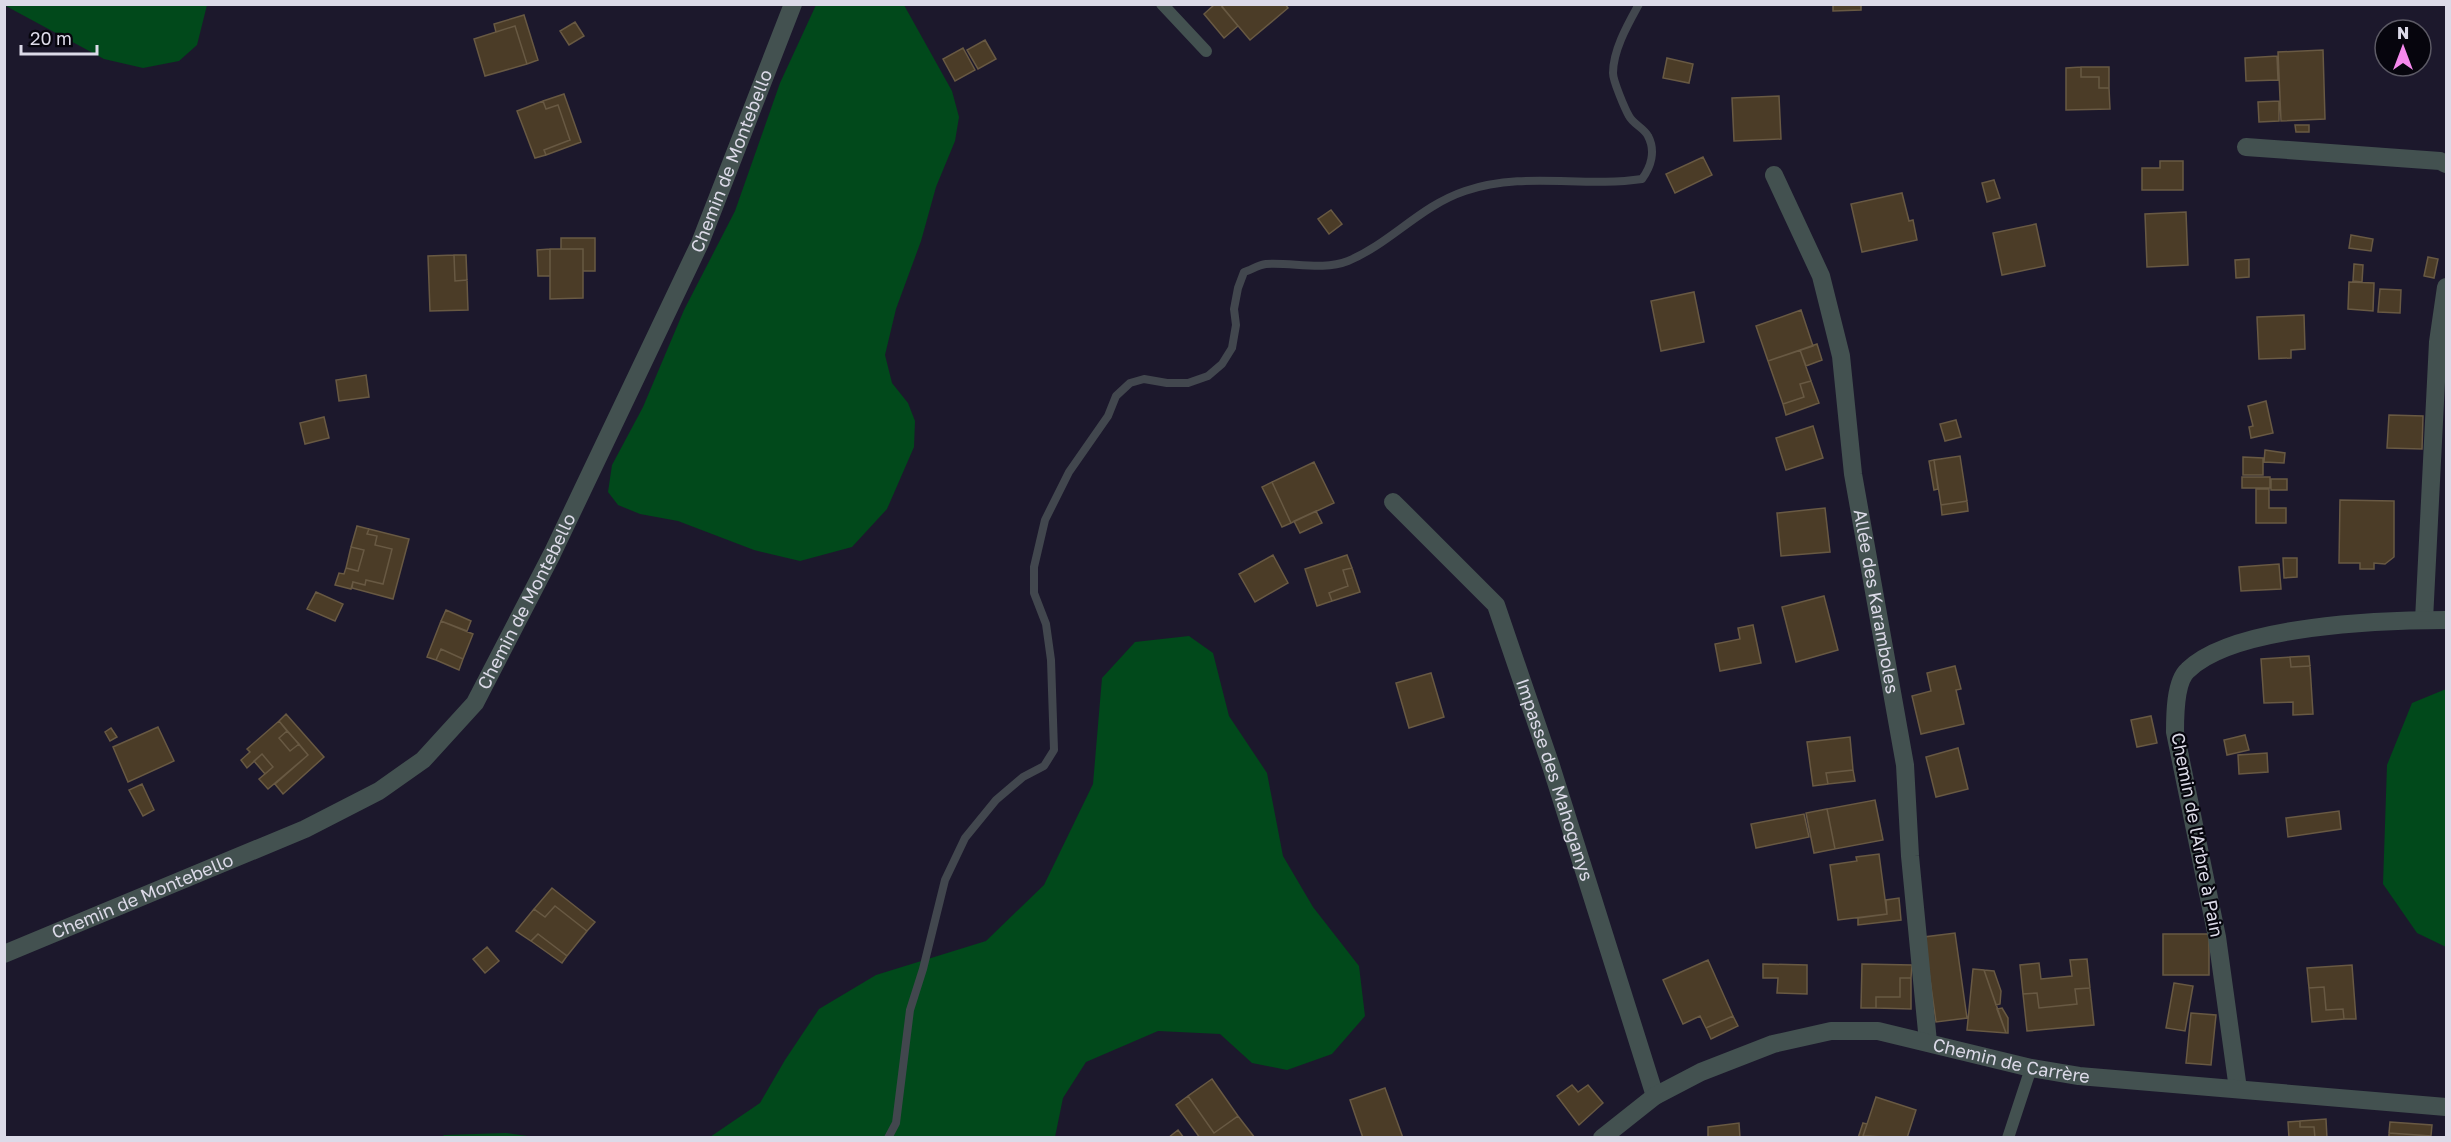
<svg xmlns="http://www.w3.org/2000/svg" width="2451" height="1142" viewBox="0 0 2451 1142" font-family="'Golos Text',sans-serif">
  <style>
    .green { fill: #01491b }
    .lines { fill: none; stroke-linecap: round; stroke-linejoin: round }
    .stream { stroke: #42474e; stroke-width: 8 }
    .building { fill: #4b3c27; stroke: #685943; stroke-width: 1.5 }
    .lane { stroke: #435150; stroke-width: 12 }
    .street { stroke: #435150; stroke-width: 18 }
    .labels { text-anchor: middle; stroke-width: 4.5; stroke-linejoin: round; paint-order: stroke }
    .street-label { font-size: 18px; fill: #dcdae8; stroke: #06050d }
  </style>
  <rect width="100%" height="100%" fill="#1c182c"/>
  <path class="green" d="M 4,5 L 5,4 L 207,5 L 197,45 L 179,61 L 143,68 L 104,59 Z
    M 816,5 L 904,5 L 952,91 L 959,117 L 955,141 L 936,187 L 921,241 L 896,309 L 885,355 L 892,383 L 908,403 L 915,421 L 914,447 L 887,509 L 852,547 L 800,561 L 754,550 L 678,521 L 640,514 L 618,505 L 608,492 L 612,465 L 643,407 L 684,310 L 735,211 L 780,83 Z
    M 1189,636 L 1213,653 L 1229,716 L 1267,773 L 1283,856 L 1313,907 L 1359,966 L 1365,1016 L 1332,1054 L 1287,1070 L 1252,1063 L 1220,1034 L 1158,1031 L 1086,1062 L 1063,1098 L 1055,1137 L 710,1137 L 760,1103 L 785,1060 L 819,1009 L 876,975 L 986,941 L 1044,885 L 1093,784 L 1102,678 L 1135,642 Z
    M 2446,689 L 2446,947 L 2417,933 L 2383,884 L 2387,765 L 2412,703 Z
    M 506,1133 L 535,1137 L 442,1137 L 444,1135 Z"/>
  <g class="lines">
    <path class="stream" d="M 888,1138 L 896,1123 L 910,1010 L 923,969 L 945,880 L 965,838 L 996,800 L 1023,777 L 1044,766 L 1054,750 L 1051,660 L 1046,624 L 1034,593 L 1034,567 L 1045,520 L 1069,472 L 1108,416 L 1116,396 L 1130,383 L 1144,379 L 1167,383 L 1188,383 L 1208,376 L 1222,364 L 1232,348 L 1236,325 L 1234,309 L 1238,288 L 1244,272 C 1251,270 1258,265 1266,264 C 1292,262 1323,271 1348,261 C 1391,243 1420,206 1465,191 C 1525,171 1582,188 1642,179 C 1651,167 1656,151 1648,136 C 1644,128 1633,124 1629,116 C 1625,109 1613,81 1613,73 C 1613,50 1628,24 1639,4"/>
  </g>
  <path class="building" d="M 1215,4 L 1220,4 L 1238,26 L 1224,38 L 1204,14 Z
    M 1224,4 L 1285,4 L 1288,8 L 1250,40 L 1222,7 Z
    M 1833,4 L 1861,4 L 1861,10 L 1833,11 Z
    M 524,15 L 538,60 L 527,64 L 515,26 L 496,32 L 494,24 Z
    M 575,22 L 584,36 L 569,45 L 560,31 Z
    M 515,26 L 527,64 L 485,76 L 474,39 Z
    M 985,40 L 996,59 L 978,69 L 967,50 Z
    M 963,48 L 975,70 L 955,81 L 943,59 Z
    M 2323,50 L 2325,119 L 2281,121 L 2278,52 Z
    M 2277,56 L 2278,80 L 2246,81 L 2245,58 Z
    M 1667,58 L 1693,64 L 1689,83 L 1663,78 Z
    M 2081,67 L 2109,67 L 2109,88 L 2099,88 L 2099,77 L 2081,77 Z
    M 2081,67 L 2081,77 L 2099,77 L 2099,88 L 2109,88 L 2110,109 L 2066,110 L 2066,68 Z
    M 564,94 L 581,142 L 546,155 L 544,150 L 570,140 L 558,105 L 546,109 L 543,101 Z
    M 1779,96 L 1781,139 L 1734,141 L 1732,98 Z
    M 543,101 L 546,109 L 558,105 L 570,140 L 544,150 L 546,155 L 535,158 L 517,111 Z
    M 2279,101 L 2279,121 L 2259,122 L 2258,102 Z
    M 2295,125 L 2309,125 L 2309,132 L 2296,132 Z
    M 1703,157 L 1712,175 L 1675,193 L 1666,174 Z
    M 2160,161 L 2183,161 L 2183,190 L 2142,190 L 2142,168 L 2160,168 Z
    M 1994,180 L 2000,198 L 1987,202 L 1982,183 Z
    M 1902,193 L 1909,221 L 1913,220 L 1917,240 L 1862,252 L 1851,204 Z
    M 1331,210 L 1342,224 L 1329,234 L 1318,219 Z
    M 2186,212 L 2188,265 L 2147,267 L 2145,214 Z
    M 2036,224 L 2045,266 L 2002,275 L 1993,233 Z
    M 2351,235 L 2373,239 L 2371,251 L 2349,248 Z
    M 561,238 L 595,238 L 595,271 L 583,271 L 583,249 L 561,249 Z
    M 550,249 L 550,276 L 538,276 L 537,250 Z
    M 550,249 L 583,249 L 583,298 L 550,299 Z
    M 454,255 L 466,255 L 467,280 L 455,281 Z
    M 454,255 L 455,281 L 467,280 L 468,310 L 430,311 L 428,256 Z
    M 2428,257 L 2438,259 L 2434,278 L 2424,276 Z
    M 2249,259 L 2249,277 L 2236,278 L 2235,260 Z
    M 2354,264 L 2363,265 L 2362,282 L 2353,281 Z
    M 2349,282 L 2374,283 L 2373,311 L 2348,309 Z
    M 2380,289 L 2401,290 L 2400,313 L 2378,312 Z
    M 1694,292 L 1704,342 L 1661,351 L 1651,301 Z
    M 1801,310 L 1813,346 L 1768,361 L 1756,326 Z
    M 2304,315 L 2305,349 L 2291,350 L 2291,358 L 2259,359 L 2257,317 Z
    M 1817,344 L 1822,360 L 1806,366 L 1800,350 Z
    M 1800,350 L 1811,381 L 1800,384 L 1804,397 L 1783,404 L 1768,361 Z
    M 366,375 L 369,397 L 339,401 L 336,380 Z
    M 1811,381 L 1819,403 L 1786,415 L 1783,404 L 1804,397 L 1800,384 Z
    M 2266,401 L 2273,433 L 2251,438 L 2249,427 L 2253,426 L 2248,406 Z
    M 2389,415 L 2423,416 L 2422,449 L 2387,448 Z
    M 324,417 L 329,438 L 305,444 L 300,423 Z
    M 1956,420 L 1961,437 L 1945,441 L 1940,424 Z
    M 1813,426 L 1823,458 L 1786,470 L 1776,438 Z
    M 2265,450 L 2285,453 L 2284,463 L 2264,462 Z
    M 1960,456 L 1967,501 L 1941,505 L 1934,460 Z
    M 2243,457 L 2263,458 L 2263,475 L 2243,475 Z
    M 1934,460 L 1938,489 L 1934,490 L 1929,461 Z
    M 1314,462 L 1334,503 L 1291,523 L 1272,482 Z
    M 2242,477 L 2270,477 L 2270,488 L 2242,488 Z
    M 2271,479 L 2287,479 L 2287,490 L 2271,490 Z
    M 1272,482 L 1291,523 L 1282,527 L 1262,487 Z
    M 2256,489 L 2269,489 L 2269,508 L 2286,508 L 2286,523 L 2256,523 Z
    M 2340,500 L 2394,501 L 2394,557 L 2385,564 L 2374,563 L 2374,569 L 2360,569 L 2360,563 L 2339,563 Z
    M 1967,501 L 1968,511 L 1942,515 L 1941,505 Z
    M 1825,508 L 1830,552 L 1781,556 L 1777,513 Z
    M 1316,511 L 1322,523 L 1300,533 L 1294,521 Z
    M 357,526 L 369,529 L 367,534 L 377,536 L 375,545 L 392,549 L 383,584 L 366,580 L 365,585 L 353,582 L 351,589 L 335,585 L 339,573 L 344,574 L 346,568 L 358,571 L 364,550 L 351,547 Z
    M 369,529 L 409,539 L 393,599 L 352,588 L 353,582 L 365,585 L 366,580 L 383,584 L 392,549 L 375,545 L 377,536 L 367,534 Z
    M 351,547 L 364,550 L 358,571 L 346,568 Z
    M 1273,555 L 1288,583 L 1255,602 L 1239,574 Z
    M 1347,555 L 1352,568 L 1343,570 L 1348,586 L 1329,593 L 1332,601 L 1317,606 L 1305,569 Z
    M 2283,558 L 2297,558 L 2297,577 L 2284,578 Z
    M 2279,564 L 2281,589 L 2241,591 L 2239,567 Z
    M 1352,568 L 1360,592 L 1332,601 L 1329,593 L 1348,586 L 1343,570 Z
    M 316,592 L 343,604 L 335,621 L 307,609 Z
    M 1824,596 L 1838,650 L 1796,662 L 1782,607 Z
    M 446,610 L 471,621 L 467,631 L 441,621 Z
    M 441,621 L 473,634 L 463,659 L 441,649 L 436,660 L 427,657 Z
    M 1753,625 L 1761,663 L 1720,671 L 1715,644 L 1740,639 L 1738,628 Z
    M 441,649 L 463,659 L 459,670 L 436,660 Z
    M 2309,656 L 2310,666 L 2291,667 L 2290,657 Z
    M 2290,657 L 2291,667 L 2310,666 L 2313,714 L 2293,715 L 2293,702 L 2264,703 L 2261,659 Z
    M 1955,666 L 1961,689 L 1956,690 L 1964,724 L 1921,734 L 1912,696 L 1931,691 L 1927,673 Z
    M 1431,673 L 1444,717 L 1409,728 L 1396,683 Z
    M 286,714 L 324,757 L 283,794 L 275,784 L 308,755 L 279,721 Z
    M 2151,716 L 2157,743 L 2137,747 L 2131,720 Z
    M 279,721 L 287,731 L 279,738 L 290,751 L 299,744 L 308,755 L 268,789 L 259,779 L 273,767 L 262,754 L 247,768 L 241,760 L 250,752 L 247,749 Z
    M 158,727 L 174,761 L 128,782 L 113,747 Z
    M 111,728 L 117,737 L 110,741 L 105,732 Z
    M 287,731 L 299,744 L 290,751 L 279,738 Z
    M 2245,735 L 2249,750 L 2227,755 L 2224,740 Z
    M 1850,737 L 1853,770 L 1826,773 L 1828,784 L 1813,786 L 1807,742 Z
    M 1958,748 L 1968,789 L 1936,797 L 1926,757 Z
    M 2267,753 L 2268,772 L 2239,774 L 2238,755 Z
    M 262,754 L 273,767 L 265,774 L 254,761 Z
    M 1853,770 L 1855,781 L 1828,784 L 1826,773 Z
    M 142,784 L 154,810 L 143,816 L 129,790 Z
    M 1875,800 L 1883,840 L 1835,849 L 1827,809 Z
    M 1827,809 L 1835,849 L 1814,853 L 1806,813 Z
    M 2339,811 L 2341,829 L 2288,837 L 2286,818 Z
    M 1804,814 L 1809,837 L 1756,848 L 1751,824 Z
    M 1879,854 L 1887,914 L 1838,920 L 1830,865 L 1857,861 L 1856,857 Z
    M 552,888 L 595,922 L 587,931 L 555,906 L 545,917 L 534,909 Z
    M 1899,898 L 1901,920 L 1858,925 L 1858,918 L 1887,914 L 1886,900 Z
    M 555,906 L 587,931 L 567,956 L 538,934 L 531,941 L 516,931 L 534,909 L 545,917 Z
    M 1955,933 L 1967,1018 L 1936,1022 L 1924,937 Z
    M 538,934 L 567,956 L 562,963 L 531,941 Z
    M 2163,934 L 2209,934 L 2209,975 L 2163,975 Z
    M 487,947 L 499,961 L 485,973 L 473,959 Z
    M 2087,959 L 2090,988 L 2075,989 L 2077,1004 L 2039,1008 L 2037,993 L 2023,994 L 2020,965 L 2039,963 L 2041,979 L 2072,976 L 2070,960 Z
    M 1708,960 L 1733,1016 L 1706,1028 L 1700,1016 L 1683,1024 L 1663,980 Z
    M 1763,964 L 1807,965 L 1807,994 L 1777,993 L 1778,978 L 1763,978 Z
    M 1862,964 L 1912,965 L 1911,978 L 1900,978 L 1900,997 L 1876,997 L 1876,1008 L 1861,1008 Z
    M 2352,965 L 2356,1019 L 2344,1019 L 2343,1009 L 2326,1010 L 2324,987 L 2309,988 L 2307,968 Z
    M 1973,969 L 1984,970 L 2006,1033 L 1967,1030 Z
    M 1984,970 L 1994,971 L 2001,991 L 2000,1004 L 1996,1005 Z
    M 1900,978 L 1911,978 L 1911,1009 L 1876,1008 L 1876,997 L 1900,997 Z
    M 2174,983 L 2193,986 L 2185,1031 L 2166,1028 Z
    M 2324,987 L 2326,1010 L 2343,1009 L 2344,1019 L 2312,1022 L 2309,988 Z
    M 2090,988 L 2094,1025 L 2027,1031 L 2023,994 L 2037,993 L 2039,1008 L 2077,1004 L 2075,989 Z
    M 2002,1008 L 2008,1018 L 2008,1033 L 2006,1033 L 1997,1009 Z
    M 2191,1013 L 2216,1015 L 2211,1065 L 2186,1063 Z
    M 1733,1016 L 1738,1026 L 1711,1039 L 1706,1028 Z
    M 1212,1079 L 1238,1116 L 1214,1133 L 1188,1096 Z
    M 1572,1085 L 1578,1092 L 1588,1085 L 1603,1103 L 1579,1125 L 1557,1096 Z
    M 1385,1088 L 1403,1138 L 1363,1138 L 1350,1100 Z
    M 1188,1096 L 1214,1133 L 1238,1116 L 1255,1138 L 1200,1138 L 1176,1105 Z
    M 1876,1097 L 1916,1110 L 1907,1138 L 1863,1136 Z
    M 2326,1119 L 2327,1138 L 2315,1138 L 2314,1127 L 2300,1127 L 2300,1121 Z
    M 2300,1121 L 2300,1127 L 2314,1127 L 2315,1138 L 2289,1138 L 2288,1122 Z
    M 2390,1122 L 2432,1125 L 2431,1136 L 2389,1133 Z
    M 1739,1123 L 1740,1138 L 1708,1138 L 1708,1127 Z
    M 1863,1123 L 1867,1124 L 1863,1136 L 1867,1138 L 1858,1138 Z
    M 1178,1130 L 1184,1138 L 1168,1138 Z
    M 2389,1133 L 2431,1136 L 2431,1138 L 2389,1138 Z"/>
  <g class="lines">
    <path class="lane" d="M 1162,4 L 1206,51
      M 2008,1138 L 2031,1068"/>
    <g class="street">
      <path d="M 2246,147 L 2440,161 L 2446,164"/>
      <path id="s1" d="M 1774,175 L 1821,276 L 1841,356 L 1853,474 L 1905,765 L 1910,856 L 1928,1042"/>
      <path id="s2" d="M 1393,502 L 1496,605 L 1551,766 L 1655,1096"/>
      <path d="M 2424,620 L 2438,342 L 2446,287"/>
      <path id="s3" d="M 4,954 L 305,829 L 379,791 L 423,760 L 475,703 L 552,554 L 700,243 L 793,4"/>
      <path d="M 2238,1089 L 2217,937 L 2175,732 C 2175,716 2175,681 2188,670 C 2234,625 2383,620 2446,620"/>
      <path id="s4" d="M 1602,1138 L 1655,1096 L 1701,1072 L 1773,1044 L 1831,1031 L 1878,1031 L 2031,1068 L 2079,1076 L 2446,1107"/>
    </g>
  </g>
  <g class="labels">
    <g class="street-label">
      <text dy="6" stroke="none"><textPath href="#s3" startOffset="1140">Chemin de Montebello</textPath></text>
      <text dy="6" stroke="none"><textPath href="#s3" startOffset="654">Chemin de Montebello</textPath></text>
      <text dy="6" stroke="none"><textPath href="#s1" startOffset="442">Allée des Karamboles</textPath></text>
      <text dy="6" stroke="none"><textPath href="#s2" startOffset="330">Impasse des Mahoganys</textPath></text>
      <text transform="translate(2197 835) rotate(79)" y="6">Chemin de l'Arbre à Pain</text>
      <text dy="6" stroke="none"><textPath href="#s3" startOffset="150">Chemin de Montebello</textPath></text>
      <text dy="6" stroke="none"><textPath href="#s4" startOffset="440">Chemin de Carrère</textPath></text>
    </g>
  </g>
  <rect width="2451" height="1142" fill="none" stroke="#dcdae8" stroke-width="12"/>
  <g transform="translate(2403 48)"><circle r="28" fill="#06050d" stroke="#5c5a65" stroke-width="1.5"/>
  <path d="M0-4.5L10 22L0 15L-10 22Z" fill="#f689ed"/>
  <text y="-9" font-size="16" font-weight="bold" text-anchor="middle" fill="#dcdae8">N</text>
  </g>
  <path d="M21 45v9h76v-9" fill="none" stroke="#dcdae8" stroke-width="3"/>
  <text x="30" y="45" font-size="18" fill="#dcdae8" stroke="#06050d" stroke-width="4.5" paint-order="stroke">20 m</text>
</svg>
